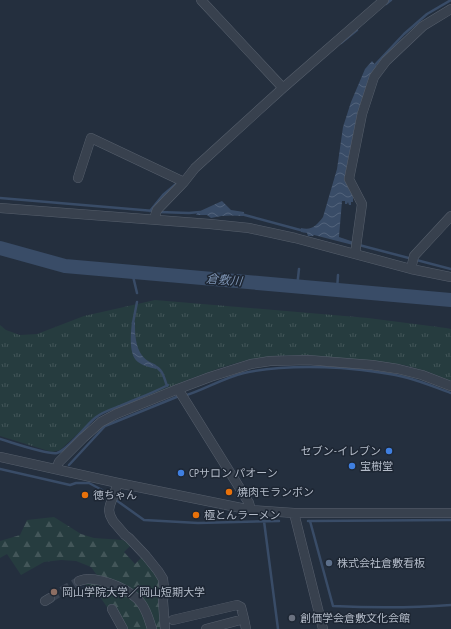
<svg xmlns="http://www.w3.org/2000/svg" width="451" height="629" viewBox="0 0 451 629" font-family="'PT Sans Narrow','Noto Sans JP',sans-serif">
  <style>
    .forest { fill: url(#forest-firs) }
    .park { fill: url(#park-tufts) }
    .water { fill: url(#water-waves) }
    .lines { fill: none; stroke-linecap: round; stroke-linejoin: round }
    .stream { stroke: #394c67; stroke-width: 2.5 }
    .river { stroke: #394c67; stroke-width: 14 }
    .minor-tunnel { stroke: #3a4453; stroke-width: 9; stroke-dasharray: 9 4.5; stroke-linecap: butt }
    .minor-casing { stroke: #565f6c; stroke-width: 10 }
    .minor { stroke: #38414e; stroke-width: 9 }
    .shop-dot { fill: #3f7fe0; stroke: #1d2633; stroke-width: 1.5 }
    .food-dot { fill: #e8710a; stroke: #1d2633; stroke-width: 1.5 }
    .service-dot { fill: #5c6f8a; stroke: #1d2633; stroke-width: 1.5 }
    .education-dot { fill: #8d6e63; stroke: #1d2633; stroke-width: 1.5 }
    .worship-dot { fill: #6b7280; stroke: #1d2633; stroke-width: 1.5 }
    .labels { text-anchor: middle; stroke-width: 3; stroke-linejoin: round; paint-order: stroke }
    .poi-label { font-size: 11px; fill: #b4bcc9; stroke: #1d2633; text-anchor: start }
    .water-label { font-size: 12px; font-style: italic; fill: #7c92b1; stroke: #1d2633 }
  </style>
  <defs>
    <pattern id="forest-firs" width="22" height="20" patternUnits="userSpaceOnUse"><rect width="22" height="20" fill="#263c3f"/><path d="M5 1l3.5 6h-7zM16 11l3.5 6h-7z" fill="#435659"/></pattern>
    <pattern id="park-tufts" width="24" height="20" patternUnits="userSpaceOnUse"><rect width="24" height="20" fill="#263c3f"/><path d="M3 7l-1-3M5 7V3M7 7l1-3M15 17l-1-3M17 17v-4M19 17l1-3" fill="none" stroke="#435659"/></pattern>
    <pattern id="water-waves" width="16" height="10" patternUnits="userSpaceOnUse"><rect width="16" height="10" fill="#394c67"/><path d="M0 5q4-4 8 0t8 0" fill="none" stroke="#53647b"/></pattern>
  </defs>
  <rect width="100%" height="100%" fill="#242f3e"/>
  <path class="forest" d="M 54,517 L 81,534 L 94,538 L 123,540 L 131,545 L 124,552 L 135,564 L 142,557 L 161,578 L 162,629 L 155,629 L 141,598 L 99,578 L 91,567 L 76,561 L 61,560 L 44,562 L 21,575 L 7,554 L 0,558 L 0,541 L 20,535 L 27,520 Z
    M 84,582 L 92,582 L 119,590 L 137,603 L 149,629 L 125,629 L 109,610 L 98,594 L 93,597 Z"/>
  <path class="park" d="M 155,300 L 368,318 L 446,328 L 451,329 L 451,381 L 426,371 L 404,365 L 382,362 L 304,355 L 273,356 L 247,360 L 223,367 L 195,377 L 109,411 L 96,417 L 60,450 L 52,452 L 0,436 L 0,325 L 6,330 L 20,335 L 37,334 L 84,316 Z"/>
  <path class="water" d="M 372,61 L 377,67 L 346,179 L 353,193 L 353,202 L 351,202 L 351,205 L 349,205 L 348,202 L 347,204 L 345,204 L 345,201 L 342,201 L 339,237 L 354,242 L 353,245 L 314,235 L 313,236 L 308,236 L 307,233 L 301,232 L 301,228 C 312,231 317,225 323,217 L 337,169 L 343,127 L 351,102 L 365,69 Z
    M 222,201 L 231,210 L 244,212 L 243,216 C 232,215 222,215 211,218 L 207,215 L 196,215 L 198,212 Z
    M 132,321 L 135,322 C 135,335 135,352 148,361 C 150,362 154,364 156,365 L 156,369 C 150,367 143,366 138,362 C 128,355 131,332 132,321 Z"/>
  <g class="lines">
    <path class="stream" d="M 386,4 L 391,0
      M 341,43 L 357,30
      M 373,67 L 404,34 L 427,14 L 451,0
      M 0,198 L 154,211
      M 150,211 L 163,195 L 176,184
      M 159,212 L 189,213 L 200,212
      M 241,214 L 304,231
      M 359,245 L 451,269
      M 132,272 L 137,293
      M 297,287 L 299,269
      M 337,290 L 338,275
      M 133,323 L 137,302
      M 154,366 C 163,369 164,378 167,386
      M 184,396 C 204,390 223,378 244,373 C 276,366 308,366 341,368 C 364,370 386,372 408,378 C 423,382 437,388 451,393
      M 0,439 C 11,442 47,455 57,453 C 68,450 85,426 95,418 C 102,412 112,409 120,406 C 136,399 153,393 168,385
      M 69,465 L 105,426 L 115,422 L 179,396
      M 0,469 L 70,485 L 76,483 L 89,483 L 102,490 L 144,520 L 198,523 L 279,521
      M 264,521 L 278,629
      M 308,521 L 310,521 L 333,606 C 373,608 412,608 451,605
      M 310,521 L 451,520"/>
    <path class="river" d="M 0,248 L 65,266 L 451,300"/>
    <path class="minor-tunnel" d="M 50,598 L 79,581"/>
    <defs>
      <path id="minor" d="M 201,0 L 283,88
        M 78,178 L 91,138 L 184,182
        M 0,208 L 210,224 L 249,228 L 295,238 L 411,269 L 451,277
        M 154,219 L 157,210 L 184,182 L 195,168 L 283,88 L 384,0
        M 355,254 L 362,204 L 349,179 L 362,114 L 374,77 L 386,61 L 423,26 L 451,9
        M 411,269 L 414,256 L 451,216
        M 178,389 L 249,503 L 251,510
        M 0,457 L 118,483 L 251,510 L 294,513 L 451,513
        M 56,469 L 59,462 L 83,438 L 101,422 L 116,414 L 178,389 L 210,377 L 251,364 L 270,361 L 308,360 L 372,365 L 398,369 L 422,375 L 451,386
        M 118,483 L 110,505 L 109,510 L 110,515 L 113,521 L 125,535 L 129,538 L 146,556 L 158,571 L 163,579 L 164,589 L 163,601 L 165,629
        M 294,513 L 323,629
        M 79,581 C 82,580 85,579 88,579 C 105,579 131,590 141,603 C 147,611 149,620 152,629
        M 45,601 L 50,598
        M 112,609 L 123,629
        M 173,620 L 237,605 L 241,607 L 244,619
        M 206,629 L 244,619 L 246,629"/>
    </defs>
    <use href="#minor" class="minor-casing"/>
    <use href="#minor" class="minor"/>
  </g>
  <g class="shop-dot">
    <circle cx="389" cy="451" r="4"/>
    <circle cx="352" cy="466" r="4"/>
    <circle cx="181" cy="473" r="4"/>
  </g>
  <g class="food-dot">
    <circle cx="229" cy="492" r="4"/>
    <circle cx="85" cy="495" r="4"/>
    <circle cx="196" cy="515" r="4"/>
  </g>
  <circle class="service-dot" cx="329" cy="563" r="4"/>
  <circle class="education-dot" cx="54" cy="592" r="4"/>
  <circle class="worship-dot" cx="292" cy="618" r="4"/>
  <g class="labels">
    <g class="poi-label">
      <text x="381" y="455" text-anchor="end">セブン-イレブン</text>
      <text x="360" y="470">宝樹堂</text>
      <text x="189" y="477">CPサロン パオーン</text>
      <text x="237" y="496">焼肉モランボン</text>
      <text x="93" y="499">徳ちゃん</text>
      <text x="204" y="519">極とんラーメン</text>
      <text x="337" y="567">株式会社倉敷看板</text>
      <text x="62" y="596">岡山学院大学／岡山短期大学</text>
      <text x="300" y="622">創価学会倉敷文化会館</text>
    </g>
    <g class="water-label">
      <text transform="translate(224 280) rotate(5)" y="4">倉敷川</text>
    </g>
  </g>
</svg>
